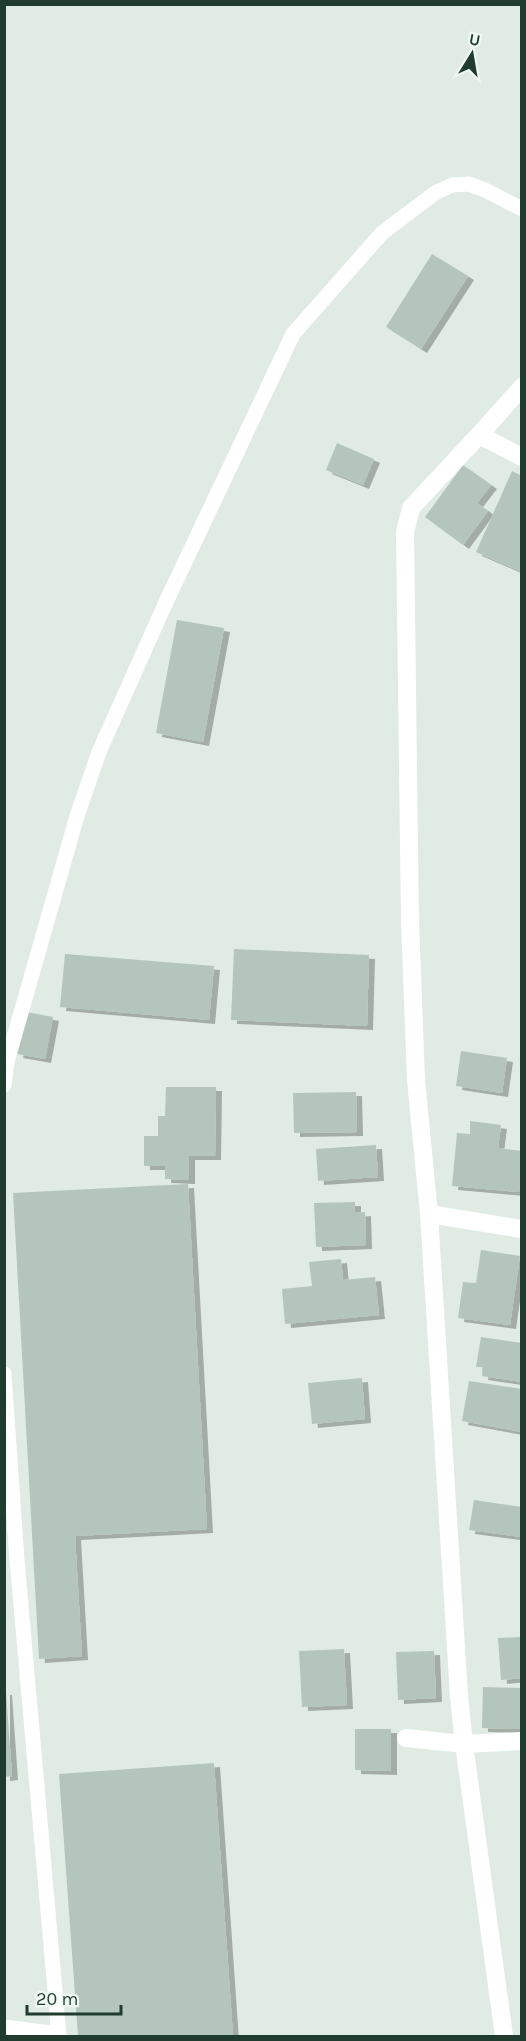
<svg xmlns="http://www.w3.org/2000/svg" width="526" height="2041" viewBox="0 0 526 2041" font-family="Karla,sans-serif">
  <style>
    .building { fill: #b4c6bc; filter: url(#shadow) }
    .lines { fill: none; stroke-linecap: round; stroke-linejoin: round }
    .lane { stroke: #fff; stroke-width: 15 }
    .street { stroke: #fff; stroke-width: 18 }
  </style>
  <defs>
    <filter id="shadow"><feDropShadow dx="6" dy="4" stdDeviation="0" flood-color="#0004"/></filter>
  </defs>
  <rect width="100%" height="100%" fill="#dfebe3"/>
  <path class="building" d="M 432,254 L 468,276 L 421,349 L 386,327 Z
    M 337,443 L 374,459 L 363,485 L 326,470 Z
    M 463,465 L 491,485 L 477,503 L 488,511 L 463,545 L 425,517 Z
    M 512,471 L 522,476 L 522,572 L 476,552 Z
    M 177,620 L 224,628 L 203,742 L 156,733 Z
    M 234,949 L 369,955 L 367,1026 L 231,1020 Z
    M 65,954 L 214,966 L 209,1020 L 60,1007 Z
    M 26,1012 L 53,1017 L 45,1059 L 17,1054 Z
    M 461,1051 L 507,1058 L 502,1093 L 456,1086 Z
    M 166,1087 L 216,1087 L 215,1156 L 189,1156 L 189,1180 L 165,1179 L 165,1166 L 144,1166 L 144,1136 L 158,1136 L 158,1116 L 165,1116 Z
    M 356,1092 L 357,1132 L 294,1133 L 293,1093 Z
    M 470,1121 L 501,1125 L 498,1148 L 522,1151 L 519,1192 L 452,1186 L 457,1133 L 470,1134 Z
    M 376,1145 L 378,1177 L 318,1181 L 316,1149 Z
    M 188,1184 L 207,1529 L 75,1536 L 82,1656 L 39,1659 L 13,1193 Z
    M 355,1202 L 355,1213 L 365,1212 L 366,1245 L 316,1247 L 314,1203 Z
    M 481,1250 L 520,1256 L 510,1325 L 458,1318 L 463,1282 L 476,1283 Z
    M 341,1259 L 343,1280 L 375,1277 L 379,1315 L 285,1324 L 282,1289 L 312,1286 L 309,1262 Z
    M 481,1337 L 522,1343 L 522,1382 L 482,1376 L 483,1367 L 476,1367 Z
    M 362,1378 L 365,1419 L 312,1424 L 308,1383 Z
    M 469,1381 L 522,1389 L 522,1432 L 462,1421 Z
    M 474,1500 L 522,1507 L 522,1537 L 469,1530 Z
    M 522,1637 L 522,1678 L 501,1680 L 498,1638 Z
    M 344,1649 L 347,1705 L 302,1707 L 299,1651 Z
    M 434,1651 L 436,1698 L 398,1700 L 396,1652 Z
    M 483,1687 L 522,1688 L 522,1729 L 482,1728 Z
    M 4,1691 L 6,1691 L 12,1776 L 4,1777 Z
    M 355,1729 L 391,1729 L 391,1771 L 355,1770 Z
    M 214,1763 L 233,2036 L 78,2036 L 59,1774 Z"/>
  <g class="lines">
    <path class="lane" d="M 4,1085 L 7,1062 L 77,816 L 99,752 L 166,602 L 293,334 L 382,233 L 435,193 L 452,185 L 469,184 L 485,190 L 522,209
      M 4,1374 L 17,1560 L 59,2036
      M 4,2027 L 59,2034"/>
    <path class="street" d="M 479,435 L 522,387
      M 429,1214 L 522,1229
      M 406,1738 L 464,1744 L 522,1741
      M 504,2036 L 464,1744 L 459,1696 L 429,1214 L 416,1080 L 410,922 L 405,532 L 411,508 L 479,435 L 522,457"/>
  </g>
  <rect width="526" height="2041" fill="none" stroke="#1f3c2f" stroke-width="12"/>
  <g transform="translate(472 54) rotate(11)" stroke="#f0f8f2" stroke-width="4.5" paint-order="stroke">
  <path d="M0-4.5L10 22L0 15L-10 22Z" fill="#1f3c2f"/>
  <text y="-9" font-size="16" font-weight="bold" text-anchor="middle" fill="#1f3c2f">U</text>
  </g>
  <path d="M27 2005v9h94v-9" fill="none" stroke="#1f3c2f" stroke-width="3"/>
  <text x="36" y="2005" font-size="18" fill="#1f3c2f" stroke="#f0f8f2" stroke-width="4.5" paint-order="stroke">20 m</text>
</svg>
